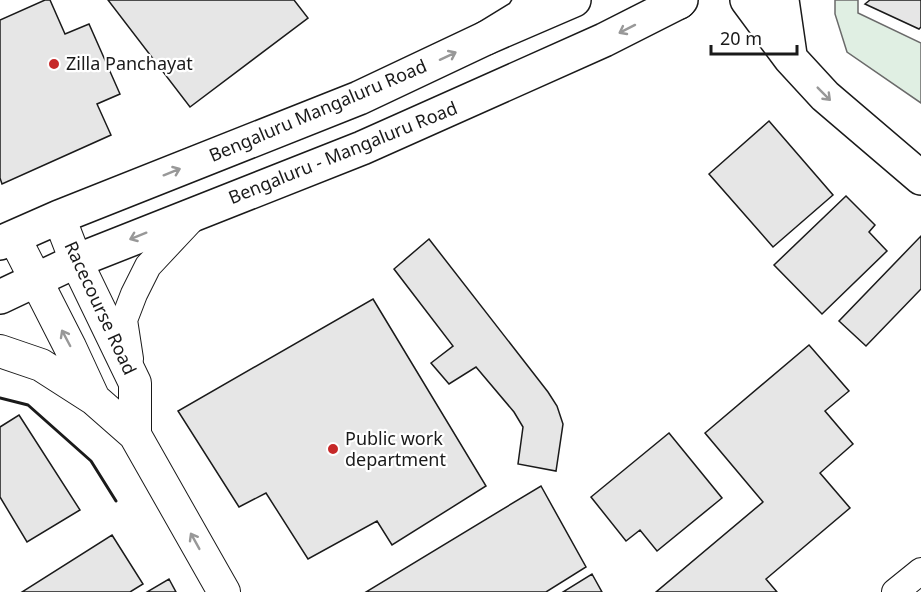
<svg xmlns="http://www.w3.org/2000/svg" width="921" height="592" viewBox="0 0 921 592" font-family="'Noto Sans',sans-serif">
  <style>
    .green { fill: #e0efe3; stroke: #6a6a6a; stroke-width: 1.5 }
    .building { fill: #e6e6e6; stroke: #1a1a1a; stroke-width: 1.5 }
    .lines { fill: none; stroke-linecap: round; stroke-linejoin: round }
    .minor-casing { stroke: #1a1a1a; stroke-width: 28 }
    .tertiary-casing { stroke: #1a1a1a; stroke-width: 34 }
    .primary-casing { stroke: #1a1a1a; stroke-width: 36 }
    .trunk-casing { stroke: #1a1a1a; stroke-width: 36 }
    .minor { stroke: #fff; stroke-width: 26 }
    .tertiary { stroke: #fff; stroke-width: 32 }
    .primary { stroke: #fff; stroke-width: 33 }
    .trunk { stroke: #fff; stroke-width: 33 }
    .wall { stroke: #1a1a1a; stroke-width: 3 }
    .oneway { stroke: #989898 }
    .poi-dot { fill: #c62828; stroke: #fff; stroke-width: 2 }
    .labels { text-anchor: middle; stroke-width: 4.5; stroke-linejoin: round; paint-order: stroke }
    .poi-label { font-size: 18px; fill: #1a1a1a; stroke: #fff; text-anchor: start }
    .street-label { font-size: 18px; fill: #1a1a1a; stroke: #fff }
  </style>
  <rect width="100%" height="100%" fill="#fff"/>
  <path class="green" d="M 835,0 L 858,0 L 858,13 L 921,43 L 921,103 L 847,52 L 835,14 Z"/>
  <path class="building" d="M 45,0 L 50,0 L 65,34 L 89,24 L 120,94 L 97,104 L 111,135 L 2,184 L 0,178 L 0,20 Z
    M 108,0 L 294,0 L 308,18 L 190,107 Z
    M 870,0 L 921,0 L 921,27 L 919,29 L 865,4 Z
    M 769,121 L 833,195 L 773,247 L 709,174 Z
    M 846,196 L 875,225 L 869,232 L 887,251 L 822,314 L 774,265 Z
    M 921,236 L 921,289 L 866,346 L 839,321 Z
    M 429,239 L 548,392 L 557,406 L 563,424 L 556,471 L 518,464 L 523,427 L 514,412 L 476,367 L 449,384 L 431,363 L 453,346 L 394,269 Z
    M 373,299 L 486,486 L 392,545 L 377,521 L 308,559 L 266,493 L 239,507 L 178,411 Z
    M 809,345 L 849,391 L 825,411 L 853,444 L 820,473 L 850,508 L 766,579 L 777,592 L 656,592 L 763,502 L 705,433 Z
    M 19,415 L 80,510 L 27,542 L 0,497 L 0,427 Z
    M 669,433 L 722,498 L 657,551 L 640,530 L 626,541 L 591,497 Z
    M 541,486 L 586,567 L 546,592 L 366,592 Z
    M 112,535 L 143,584 L 130,592 L 22,592 Z
    M 592,574 L 602,592 L 563,592 Z
    M 169,579 L 176,592 L 147,592 Z"/>
  <g class="lines">
    <defs>
      <path id="minor" d="M 130,359 L 124,320 L 134,294 L 148,266 L 193,218
        M 895,592 L 921,571"/>
      <path id="tertiary" d="M 59,217 L 76,261 L 135,383 L 135,435 L 224,592
        M 14,237 L 70,347 L 94,399 L 135,435
        M 0,351 L 41,365 L 94,399"/>
      <path id="primary" d="M 747,0 L 790,58 L 825,96 L 921,178
        M 782,0 L 790,55
        M 0,243 L 59,217 L 359,98 L 486,38 L 574,0
        M 0,297 L 76,261 L 362,148 L 604,40 L 679,2"/>
      <path id="trunk" d="M 677,0 L 679,2 L 681,0
        M 486,38 L 522,16 L 532,0"/>
    </defs>
    <use href="#minor" class="minor-casing"/>
    <use href="#tertiary" class="tertiary-casing"/>
    <use href="#primary" class="primary-casing"/>
    <use href="#trunk" class="trunk-casing"/>
    <use href="#minor" class="minor"/>
    <use href="#tertiary" class="tertiary"/>
    <use href="#primary" class="primary"/>
    <use href="#trunk" class="trunk"/>
    <path class="wall" d="M 0,398 L 28,405 L 91,461 L 116,501"/>
  </g>
  <defs><path id="oneway-shaft" d="M-6 0H5M1.5-3L5.5 0L1.5 3" fill="none" stroke-width="1.6" stroke-linecap="round" stroke-linejoin="round" transform="scale(1.5)"/></defs>
  <g class="oneway">
    <use href="#oneway-shaft" transform="translate(627 29) rotate(153)"/>
    <use href="#oneway-shaft" transform="translate(448 56) rotate(-25)"/>
    <use href="#oneway-shaft" transform="translate(824 94) rotate(45)"/>
    <use href="#oneway-shaft" transform="translate(172 172) rotate(-22)"/>
    <use href="#oneway-shaft" transform="translate(138 236) rotate(158)"/>
    <use href="#oneway-shaft" transform="translate(66 338) rotate(-118)"/>
    <use href="#oneway-shaft" transform="translate(195 541) rotate(-119)"/>
  </g>
  <g class="poi-dot">
    <circle cx="54" cy="64" r="6"/>
    <circle cx="333" cy="449" r="6"/>
  </g>
  <g class="labels">
    <g class="poi-label">
      <text x="66" y="70">Zilla Panchayat</text>
      <text x="345" y="445">Public work<tspan x="345" dy="21">department</tspan></text>
    </g>
    <g class="street-label">
      <text transform="translate(318 111) rotate(-23)" y="6">Bengaluru Mangaluru Road</text>
      <text transform="translate(343 153) rotate(-22)" y="6">Bengaluru - Mangaluru Road</text>
      <text transform="translate(100 308) rotate(65)" y="6">Racecourse Road</text>
    </g>
  </g>
  <path d="M711 45v9h86v-9" fill="none" stroke="#1a1a1a" stroke-width="3"/>
  <text x="720" y="45" font-size="18" fill="#1a1a1a" stroke="#ffffff" stroke-width="4.5" paint-order="stroke">20 m</text>
</svg>
